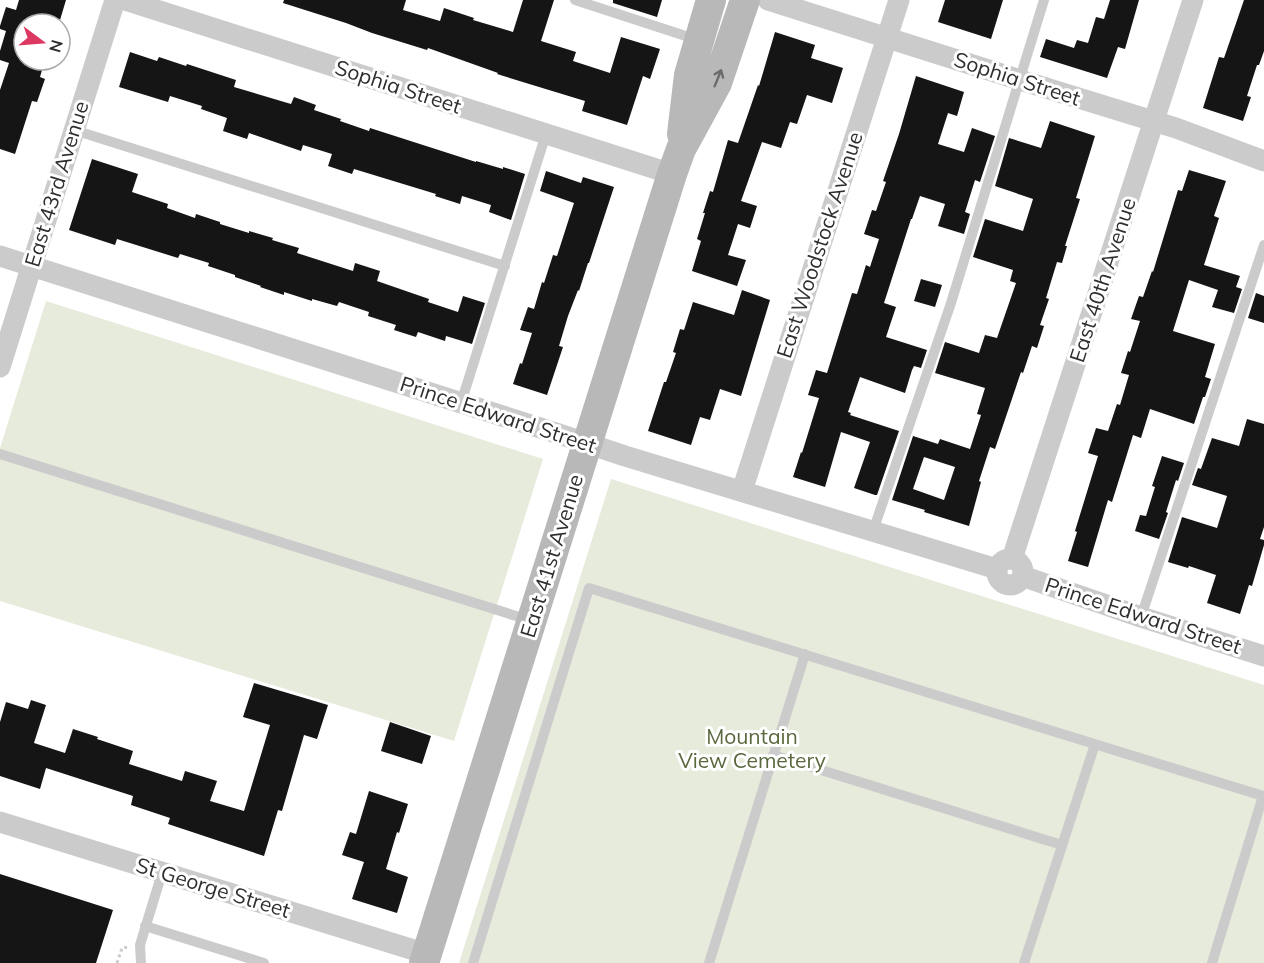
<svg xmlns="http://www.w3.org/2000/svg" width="1264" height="963" viewBox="0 0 1264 963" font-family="Mulish,sans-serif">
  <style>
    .green { fill: #e7ebdc }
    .building { fill: #151515; fill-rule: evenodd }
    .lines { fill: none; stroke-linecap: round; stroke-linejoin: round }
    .path { stroke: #cbcbcb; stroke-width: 3; stroke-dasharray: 3 3; stroke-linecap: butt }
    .service { stroke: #cbcbcb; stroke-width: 10 }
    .minor { stroke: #cbcbcb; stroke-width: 21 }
    .secondary { stroke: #b8b8b8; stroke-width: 30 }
    .oneway { stroke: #6c6c6c }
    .labels { text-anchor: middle; stroke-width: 6; stroke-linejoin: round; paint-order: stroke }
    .street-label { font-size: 21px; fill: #2e2e2e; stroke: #fff }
    .park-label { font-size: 21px; fill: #59683d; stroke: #fff }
  </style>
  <rect width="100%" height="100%" fill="#fff"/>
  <path class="green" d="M 46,301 L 543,459 L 454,741 L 0,601 L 0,448 Z
    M 611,479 L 1264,685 L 1264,963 L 459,963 Z"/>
  <path class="building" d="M 19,0 L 66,0 L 60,20 L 56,18 L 54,24 L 24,24 L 24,60 L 45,60 L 40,77 L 45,79 L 37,102 L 32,101 L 15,154 L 0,149 L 0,90 L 9,63 L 0,60 L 0,51 L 6,31 L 0,29 L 0,26 L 6,7 L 16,10 Z
    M 284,0 L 406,0 L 403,10 L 440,21 L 444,8 L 474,18 L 473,20 L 513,32 L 523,0 L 554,0 L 541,41 L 576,52 L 573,61 L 610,73 L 621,37 L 660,49 L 650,79 L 643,76 L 627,125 L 582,111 L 585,101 L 497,74 L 498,73 L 428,48 L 427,50 L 372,33 L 346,23 L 283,3 Z
    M 613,0 L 662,0 L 657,17 L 613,3 Z
    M 945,0 L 1003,0 L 991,39 L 938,22 Z
    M 1110,0 L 1139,0 L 1125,49 L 1118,47 L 1107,78 L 1040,57 L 1046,39 L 1074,48 L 1077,40 L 1088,43 L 1096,17 L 1104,19 Z
    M 1244,0 L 1264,0 L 1264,51 L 1259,65 L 1257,65 L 1247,96 L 1251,97 L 1243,121 L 1203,108 L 1219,57 L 1224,58 Z
    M 775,32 L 815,45 L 811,58 L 843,68 L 832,103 L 807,95 L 797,124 L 790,122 L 781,148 L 762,142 L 741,201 L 757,206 L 750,228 L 738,224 L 728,255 L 746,260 L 737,286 L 692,271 L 701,241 L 697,239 L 705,213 L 703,213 L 710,191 L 713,192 L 728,140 L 738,143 L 758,85 L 759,86 Z
    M 130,52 L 157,61 L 159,57 L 186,66 L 187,64 L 236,80 L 234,87 L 291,104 L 294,97 L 316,105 L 314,110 L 341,119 L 340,121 L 369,131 L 370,128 L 476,162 L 476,161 L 503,169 L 503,167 L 525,174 L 511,220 L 489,212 L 491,205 L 462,196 L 460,204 L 435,196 L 436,194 L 354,169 L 352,174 L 328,166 L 332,154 L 303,145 L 301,151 L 249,133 L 247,139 L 223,131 L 227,118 L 201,109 L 202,106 L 170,96 L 168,102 L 119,87 Z
    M 916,76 L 964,92 L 957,116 L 948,113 L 938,144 L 964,152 L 972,128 L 995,136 L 980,182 L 975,180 L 965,212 L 970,214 L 964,234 L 938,226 L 945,204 L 920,196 L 912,219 L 911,219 L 884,303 L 896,307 L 886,337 L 927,350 L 921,368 L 914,366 L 912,370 L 905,393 L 860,377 L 848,412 L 851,413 L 850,415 L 899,431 L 877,495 L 875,495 L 854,488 L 870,442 L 841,432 L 825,487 L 793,477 L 801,452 L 802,453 L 819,398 L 808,395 L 816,370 L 827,373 L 852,293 L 857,294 L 866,265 L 870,267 L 879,239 L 864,234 L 872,210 L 876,211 L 886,182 L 883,181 L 899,134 Z
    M 1050,121 L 1095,136 L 1076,198 L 1080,199 L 1065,246 L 1067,246 L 1062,263 L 1057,262 L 1046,298 L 1049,299 L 1040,325 L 1044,326 L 1037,348 L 1032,346 L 1023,373 L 1021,372 L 995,449 L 990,447 L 979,481 L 981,482 L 969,526 L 924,512 L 925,510 L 892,500 L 913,436 L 938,444 L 940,439 L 970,449 L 981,415 L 977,414 L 985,388 L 935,373 L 945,342 L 979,353 L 985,335 L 997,338 L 1016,283 L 1010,281 L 1013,270 L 973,257 L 985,219 L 1023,231 L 1033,199 L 995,186 L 1009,138 L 1041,148 ZM 924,457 L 955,467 L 944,500 L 913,489 Z
    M 92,159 L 138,174 L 132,192 L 168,204 L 167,208 L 195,218 L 196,214 L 220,222 L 220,224 L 249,233 L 249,231 L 273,238 L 272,240 L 299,248 L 297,253 L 353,271 L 355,263 L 380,271 L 377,281 L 429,299 L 428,302 L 458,312 L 463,296 L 485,303 L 472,344 L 446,336 L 445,341 L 418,332 L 416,337 L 394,330 L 396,325 L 368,316 L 369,312 L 339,302 L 337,306 L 312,299 L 312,301 L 284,292 L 284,295 L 260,287 L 261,286 L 235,277 L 235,275 L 208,266 L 209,263 L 180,254 L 178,258 L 117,239 L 115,245 L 69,230 Z
    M 1189,170 L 1226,181 L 1214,216 L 1219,218 L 1204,265 L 1240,276 L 1236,287 L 1242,289 L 1234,313 L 1212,307 L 1218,290 L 1189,280 L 1173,331 L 1215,344 L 1205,377 L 1211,379 L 1205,397 L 1203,397 L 1194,424 L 1150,409 L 1141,438 L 1133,435 L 1112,502 L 1108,500 L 1088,567 L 1068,561 L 1077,532 L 1075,531 L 1098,456 L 1088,453 L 1096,428 L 1108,431 L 1117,404 L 1120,405 L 1129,375 L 1121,373 L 1128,351 L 1130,352 L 1140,321 L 1131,319 L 1139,296 L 1143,297 L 1152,271 L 1153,272 L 1178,190 L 1182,191 Z
    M 546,171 L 581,183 L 583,177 L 614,187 L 589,263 L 588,263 L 579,291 L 578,290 L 568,316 L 559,346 L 563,347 L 547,395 L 513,384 L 520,363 L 522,364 L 532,333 L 520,330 L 528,307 L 534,309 L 542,282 L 544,283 L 553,255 L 557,256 L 574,203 L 540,191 Z
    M 921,279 L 942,285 L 935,307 L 914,301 Z
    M 742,290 L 770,300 L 741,396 L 720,389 L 710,420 L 700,417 L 691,445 L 648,431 L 664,382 L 666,382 L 676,353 L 673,352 L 680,329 L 684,330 L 693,302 L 734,315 Z
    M 1256,293 L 1264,296 L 1264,323 L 1248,318 Z
    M 1247,419 L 1264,424 L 1264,527 L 1260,539 L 1264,540 L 1264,545 L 1252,586 L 1249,585 L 1240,614 L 1207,603 L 1216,575 L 1189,566 L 1188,568 L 1168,562 L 1182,517 L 1217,528 L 1227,496 L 1192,485 L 1198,468 L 1201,469 L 1212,438 L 1239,446 Z
    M 1162,456 L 1184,463 L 1178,481 L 1176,480 L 1166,512 L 1168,513 L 1159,539 L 1135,531 L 1140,515 L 1146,516 L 1155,487 L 1152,486 Z
    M 254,683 L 328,705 L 317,739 L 304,735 L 282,811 L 278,810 L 264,856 L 168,824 L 170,818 L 131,805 L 133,796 L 46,768 L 40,789 L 0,776 L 0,722 L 6,702 L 28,709 L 31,700 L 46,705 L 34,743 L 65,753 L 73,729 L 98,737 L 97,739 L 133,751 L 129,764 L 182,781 L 185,771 L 217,781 L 210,801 L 244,811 L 270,725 L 243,717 Z
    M 390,722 L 431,736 L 422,764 L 381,751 Z
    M 369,791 L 408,804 L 399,833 L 397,832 L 386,869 L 408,877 L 397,913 L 352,899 L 364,862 L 342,855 L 350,832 L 356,834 Z
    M 0,874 L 113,910 L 96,963 L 0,963 Z"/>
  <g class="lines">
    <path class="path" d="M 117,963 L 122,948 L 128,947"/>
    <path class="service" d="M 575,0 L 698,40
      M 74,130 L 505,266
      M 461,403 L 546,134
      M 0,454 L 529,620
      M 873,531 L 951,303 L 1044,0
      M 1141,617 L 1264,245
      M 773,755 L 1062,845
      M 145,926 L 264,963
      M 141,963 L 140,945 L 162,873
      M 473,963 L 589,588 L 1263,796 L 1212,963
      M 709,963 L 805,654
      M 1024,963 L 1095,744"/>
    <path class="minor" d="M 125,0 L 672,174
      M 768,0 L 1020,80 L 1176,128 L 1264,161
      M 0,256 L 556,433 L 625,456 L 997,569
      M 0,367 L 115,0
      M 742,491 L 899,0
      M 1012,559 L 1193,0
      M997 572a13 13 0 1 1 26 0a13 13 0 1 1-26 0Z
      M 1022,576 L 1141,617 L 1264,656
      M 0,822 L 427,954"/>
    <path class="secondary" d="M 682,134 L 689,75 L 711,0
      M 424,963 L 672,174 L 681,149 L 717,83 L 745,0"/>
  </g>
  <defs><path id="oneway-shaft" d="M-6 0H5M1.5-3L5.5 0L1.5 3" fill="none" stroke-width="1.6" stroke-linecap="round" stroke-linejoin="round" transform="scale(1.5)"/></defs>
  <use class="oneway" href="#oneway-shaft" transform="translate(718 78) rotate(-68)"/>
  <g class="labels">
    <g class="street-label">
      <text transform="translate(1017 79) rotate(18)" y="7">Sophia Street</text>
      <text transform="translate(398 87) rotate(18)" y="7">Sophia Street</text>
      <text transform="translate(57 184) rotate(-73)" y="7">East 43rd Avenue</text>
      <text transform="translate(820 245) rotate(-72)" y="7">East Woodstock Avenue</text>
      <text transform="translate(1103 280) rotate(-72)" y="7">East 40th Avenue</text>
      <text transform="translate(498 415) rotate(18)" y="7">Prince Edward Street</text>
      <text transform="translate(552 556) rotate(-73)" y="7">East 41st Avenue</text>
      <text transform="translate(1143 616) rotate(18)" y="7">Prince Edward Street</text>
      <text transform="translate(213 888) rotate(17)" y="7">St George Street</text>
    </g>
    <g class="park-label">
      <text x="752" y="744">Mountain<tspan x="752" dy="24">View Cemetery</tspan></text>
    </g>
  </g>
  <g transform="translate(42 42) rotate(106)"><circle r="28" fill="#ffffff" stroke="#ababab" stroke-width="1.5"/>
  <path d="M0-4.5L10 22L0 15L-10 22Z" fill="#dd3862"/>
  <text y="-9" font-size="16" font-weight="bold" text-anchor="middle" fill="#2e2e2e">N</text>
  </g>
</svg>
